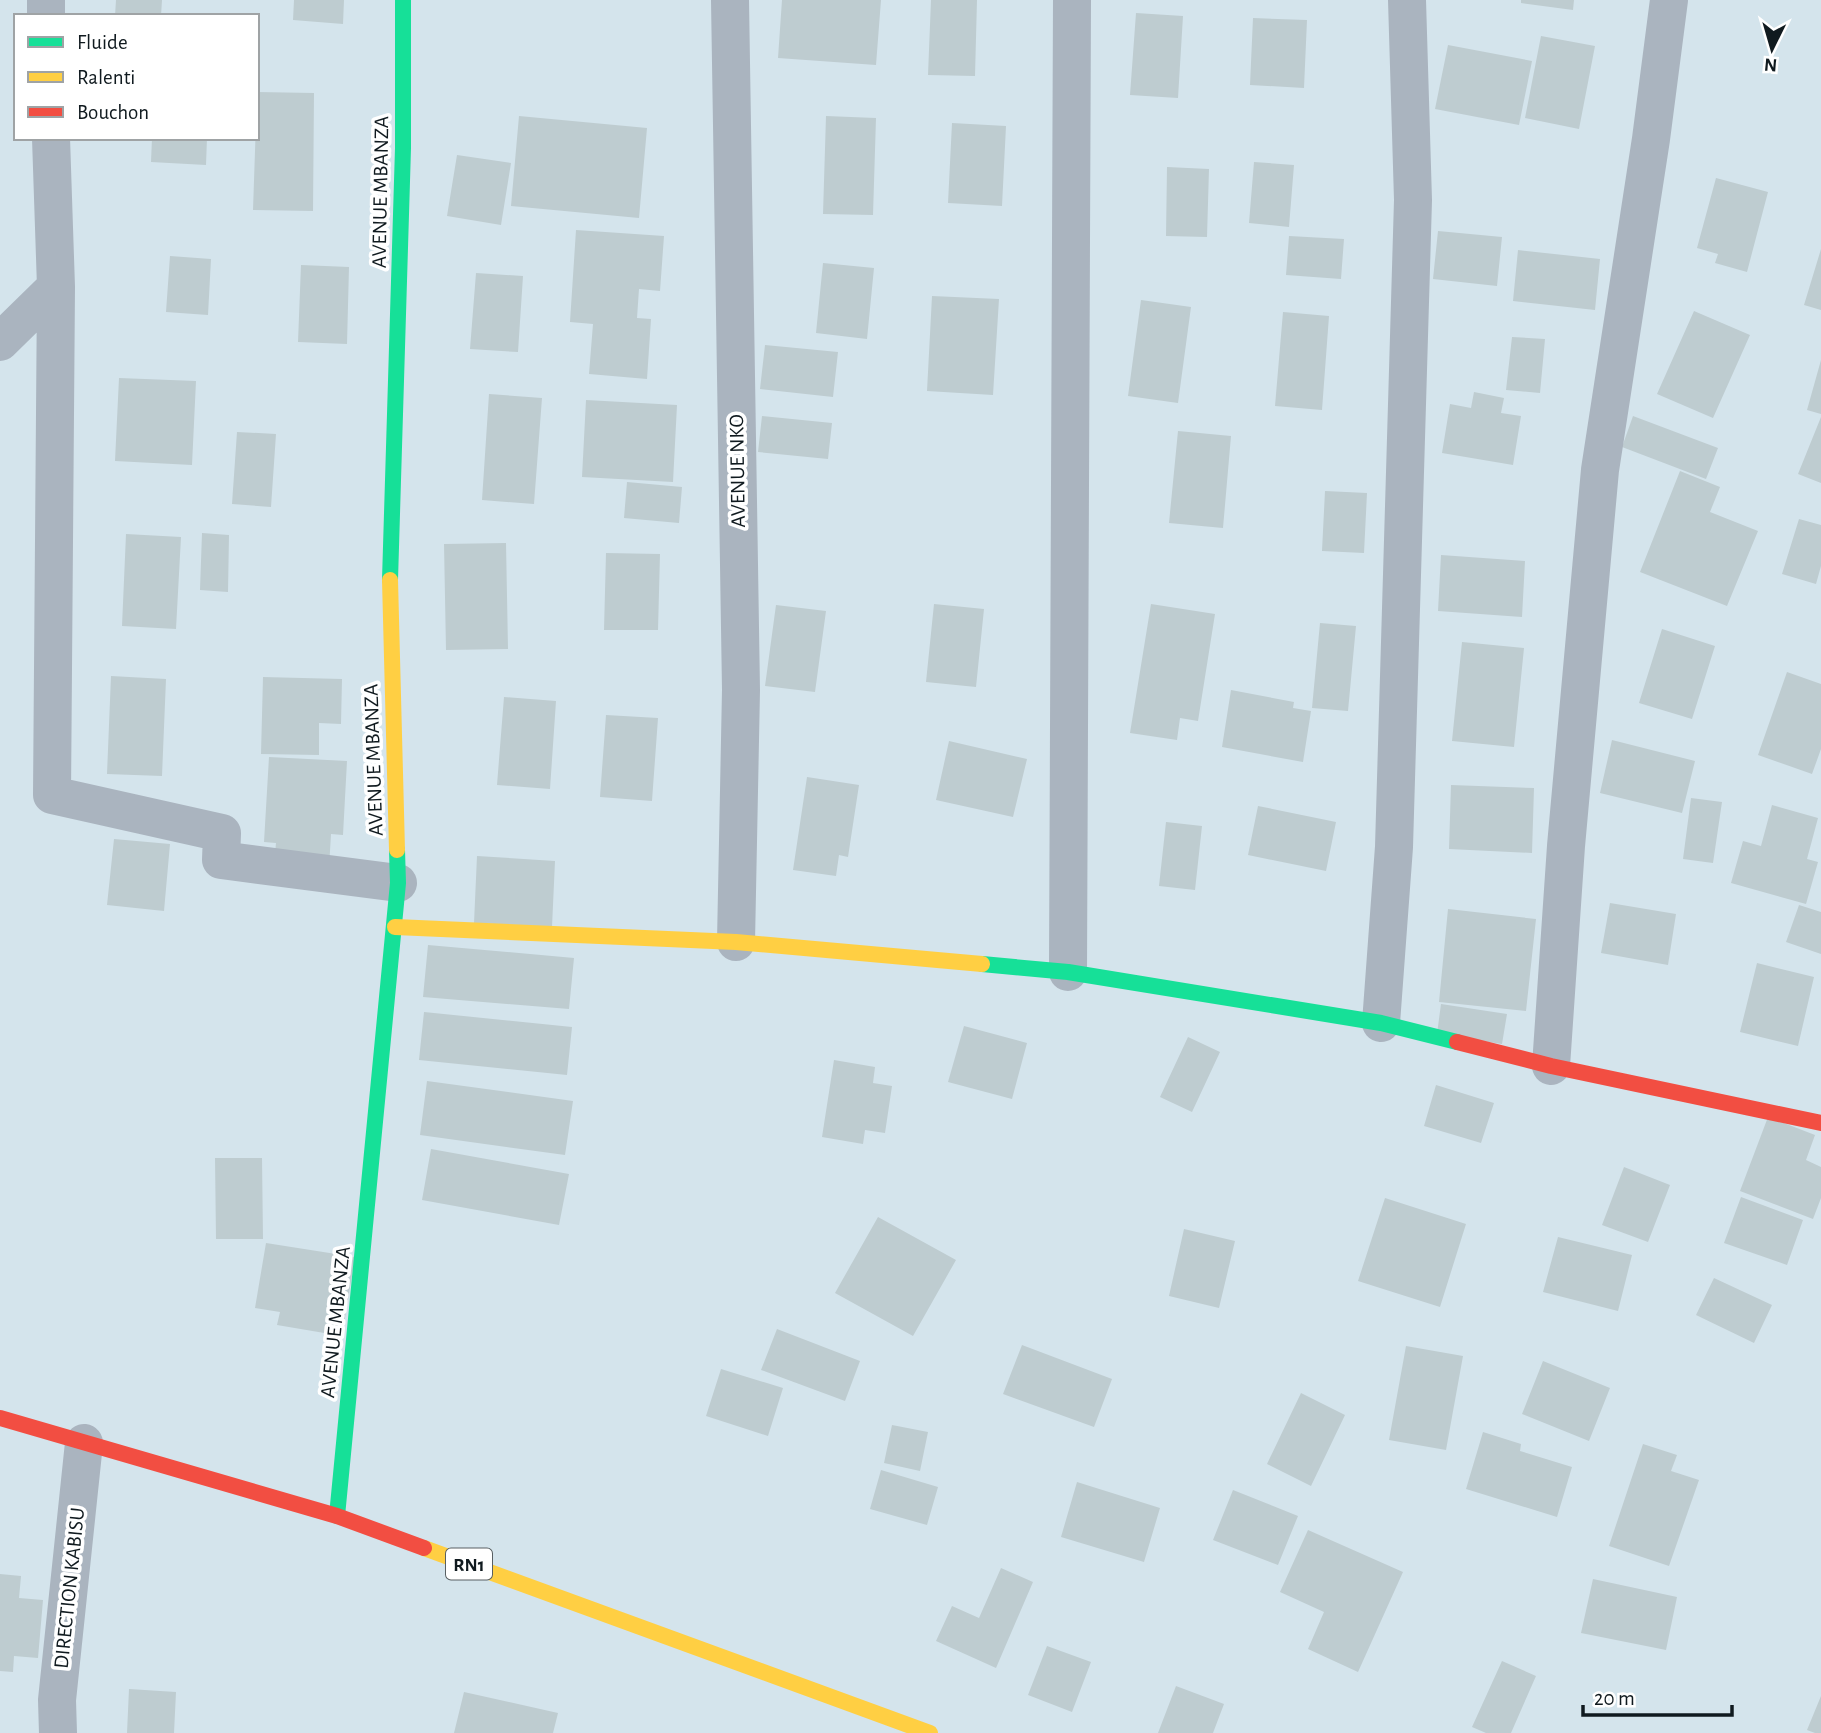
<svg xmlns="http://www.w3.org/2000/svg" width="1821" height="1733" viewBox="0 0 1821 1733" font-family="'Alegreya Sans',sans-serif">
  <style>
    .building { fill: #beccd0 }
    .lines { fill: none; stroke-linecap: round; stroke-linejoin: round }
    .street { stroke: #aab4bf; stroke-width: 38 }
    .fast { stroke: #16e098; stroke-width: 16 }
    .slow { stroke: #ffcf43; stroke-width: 16 }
    .jam { stroke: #f24e42; stroke-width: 16 }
    .labels { text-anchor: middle; stroke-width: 7; stroke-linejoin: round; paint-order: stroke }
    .shield { fill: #fff; stroke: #585f62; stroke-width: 2 }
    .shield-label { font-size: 19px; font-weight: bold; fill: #101a1f }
    .street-label { font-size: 21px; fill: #101a1f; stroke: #fff }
  </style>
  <rect width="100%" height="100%" fill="#d4e4ec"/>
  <path class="building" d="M 116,0 L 162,0 L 161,16 L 115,16 Z
    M 294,0 L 344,0 L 343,24 L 293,20 Z
    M 782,0 L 881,0 L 876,65 L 778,58 Z
    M 931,0 L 977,0 L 975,76 L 928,75 Z
    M 1521,0 L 1574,0 L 1573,10 L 1521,3 Z
    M 1136,13 L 1183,16 L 1178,98 L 1130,95 Z
    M 1253,18 L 1307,20 L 1304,88 L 1250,85 Z
    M 1541,36 L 1595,46 L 1579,129 L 1525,118 Z
    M 1448,45 L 1532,61 L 1519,125 L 1435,109 Z
    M 257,92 L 314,93 L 313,211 L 253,210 Z
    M 519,116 L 647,128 L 639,218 L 511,206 Z
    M 826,116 L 876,118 L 873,215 L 823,214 Z
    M 952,123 L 1006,126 L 1002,206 L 948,203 Z
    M 152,138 L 207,138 L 206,165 L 151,162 Z
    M 457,155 L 511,163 L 501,225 L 447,216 Z
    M 1254,162 L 1294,165 L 1289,227 L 1249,223 Z
    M 1167,167 L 1209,169 L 1207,237 L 1166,236 Z
    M 1716,178 L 1768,192 L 1747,272 L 1715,263 L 1718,254 L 1697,248 Z
    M 576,230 L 664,236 L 660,291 L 639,289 L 637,318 L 651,319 L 647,379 L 589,374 L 593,324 L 570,322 Z
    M 1438,231 L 1502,237 L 1497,286 L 1433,279 Z
    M 1289,236 L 1344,239 L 1341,279 L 1286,275 Z
    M 1821,249 L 1821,310 L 1804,305 Z
    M 1518,250 L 1600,259 L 1595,310 L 1513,301 Z
    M 170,256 L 211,259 L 208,315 L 166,312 Z
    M 823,263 L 874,268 L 867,339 L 816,333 Z
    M 301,265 L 349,267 L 347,344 L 298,342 Z
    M 476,273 L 523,276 L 518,352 L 470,349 Z
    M 932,296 L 999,299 L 993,395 L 927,391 Z
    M 1141,300 L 1191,307 L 1178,403 L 1128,396 Z
    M 1694,311 L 1750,335 L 1713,418 L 1657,394 Z
    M 1283,312 L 1329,316 L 1322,410 L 1275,406 Z
    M 1512,337 L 1545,339 L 1540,393 L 1506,390 Z
    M 765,345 L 838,352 L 833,397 L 760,389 Z
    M 1821,360 L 1821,414 L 1807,410 Z
    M 119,378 L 196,381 L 192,465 L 115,461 Z
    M 1474,392 L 1504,398 L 1501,413 L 1521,416 L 1513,465 L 1442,453 L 1450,404 L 1471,408 Z
    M 489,394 L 542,398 L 534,504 L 482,500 Z
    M 586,400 L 677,405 L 673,482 L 582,477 Z
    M 762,416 L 832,423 L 828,459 L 758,452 Z
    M 1633,416 L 1718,448 L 1706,479 L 1622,447 Z
    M 1821,417 L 1821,483 L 1798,474 Z
    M 1178,431 L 1231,436 L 1223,528 L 1169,523 Z
    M 237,432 L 276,434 L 271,507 L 232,504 Z
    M 1680,471 L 1720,487 L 1710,512 L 1758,531 L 1727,606 L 1640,572 Z
    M 627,482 L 682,487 L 679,523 L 624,518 Z
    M 1325,491 L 1367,493 L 1364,553 L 1322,551 Z
    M 1799,519 L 1821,525 L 1821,566 L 1816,584 L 1782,574 Z
    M 202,533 L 229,535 L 228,592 L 200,590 Z
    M 126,534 L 181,537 L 176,629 L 122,626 Z
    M 506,543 L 508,649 L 446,650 L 444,544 Z
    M 606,553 L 660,554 L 658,630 L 604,630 Z
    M 1441,555 L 1525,561 L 1522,617 L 1438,611 Z
    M 934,604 L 984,609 L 976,687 L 926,682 Z
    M 1151,604 L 1215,614 L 1198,721 L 1180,718 L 1177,740 L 1130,733 Z
    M 776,605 L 826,611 L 815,692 L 765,686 Z
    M 1320,623 L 1356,626 L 1348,711 L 1312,708 Z
    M 1662,629 L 1715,646 L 1692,719 L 1639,703 Z
    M 1462,642 L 1524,648 L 1514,747 L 1452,741 Z
    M 1787,672 L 1821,684 L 1821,749 L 1812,774 L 1758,755 Z
    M 111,676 L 166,679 L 162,776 L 107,774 Z
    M 263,677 L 342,679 L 341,724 L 319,723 L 319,755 L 261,754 Z
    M 1231,690 L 1294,702 L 1293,708 L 1311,711 L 1303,762 L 1222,747 Z
    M 504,697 L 556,701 L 550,789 L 497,785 Z
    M 606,715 L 658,718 L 652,801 L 600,797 Z
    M 1612,740 L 1695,761 L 1682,813 L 1600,793 Z
    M 949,741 L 1027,759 L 1013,817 L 936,800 Z
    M 269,757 L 347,761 L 343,835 L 331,834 L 329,868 L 274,865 L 276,843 L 264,842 Z
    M 807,777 L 859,785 L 848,857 L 839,855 L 836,876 L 793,870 Z
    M 1451,785 L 1534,788 L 1532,853 L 1449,849 Z
    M 1691,798 L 1722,802 L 1713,863 L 1683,859 Z
    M 1772,805 L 1818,818 L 1807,859 L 1818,862 L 1806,904 L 1731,883 L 1743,841 L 1761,846 Z
    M 1258,806 L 1336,822 L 1326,871 L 1248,855 Z
    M 1166,822 L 1202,826 L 1195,890 L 1159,886 Z
    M 114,839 L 170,844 L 164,911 L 107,905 Z
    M 477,856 L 555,861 L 552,927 L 474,923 Z
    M 1610,903 L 1676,914 L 1668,965 L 1601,953 Z
    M 1799,905 L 1821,912 L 1821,954 L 1786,942 Z
    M 1448,909 L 1536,919 L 1526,1011 L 1439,1002 Z
    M 428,945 L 574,958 L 569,1009 L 423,997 Z
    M 1757,963 L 1814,977 L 1798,1046 L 1740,1032 Z
    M 1441,1004 L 1507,1014 L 1502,1044 L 1437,1034 Z
    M 424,1012 L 572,1027 L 567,1075 L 419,1060 Z
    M 964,1026 L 1027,1043 L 1012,1099 L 948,1082 Z
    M 1188,1037 L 1220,1052 L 1192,1112 L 1160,1097 Z
    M 834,1060 L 875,1067 L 873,1083 L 892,1086 L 885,1133 L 865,1130 L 863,1144 L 822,1137 Z
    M 427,1081 L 573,1101 L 565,1155 L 420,1135 Z
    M 1436,1085 L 1494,1103 L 1481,1143 L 1424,1126 Z
    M 1768,1117 L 1815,1135 L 1806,1160 L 1821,1167 L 1821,1198 L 1813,1219 L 1740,1191 Z
    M 431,1149 L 569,1174 L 559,1225 L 422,1200 Z
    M 215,1158 L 262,1158 L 263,1239 L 216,1239 Z
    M 1624,1167 L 1670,1185 L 1648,1242 L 1602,1225 Z
    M 1741,1197 L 1803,1220 L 1787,1265 L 1724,1243 Z
    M 1385,1198 L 1466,1224 L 1440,1307 L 1358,1281 Z
    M 878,1217 L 956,1260 L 913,1336 L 835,1293 Z
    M 1184,1229 L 1235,1241 L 1219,1308 L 1169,1296 Z
    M 1558,1237 L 1632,1255 L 1618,1311 L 1543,1292 Z
    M 266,1243 L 355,1257 L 342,1336 L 277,1325 L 280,1312 L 255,1308 Z
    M 1714,1278 L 1772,1305 L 1754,1343 L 1696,1315 Z
    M 777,1329 L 860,1361 L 845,1401 L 761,1370 Z
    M 1022,1345 L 1112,1379 L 1094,1427 L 1003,1394 Z
    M 1406,1346 L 1463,1356 L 1446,1450 L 1389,1440 Z
    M 1543,1361 L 1610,1388 L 1589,1441 L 1522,1414 Z
    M 721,1369 L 783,1388 L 768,1436 L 706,1416 Z
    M 1301,1393 L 1345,1415 L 1311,1486 L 1267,1464 Z
    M 892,1425 L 928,1432 L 920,1471 L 884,1463 Z
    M 1483,1432 L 1521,1444 L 1520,1451 L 1572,1467 L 1557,1517 L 1466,1489 Z
    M 1643,1444 L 1677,1455 L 1671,1471 L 1699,1480 L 1669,1566 L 1609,1546 Z
    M 881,1470 L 938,1487 L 927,1525 L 870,1509 Z
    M 1077,1482 L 1160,1508 L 1144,1562 L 1061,1537 Z
    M 1233,1490 L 1298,1516 L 1278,1565 L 1213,1540 Z
    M 1308,1530 L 1403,1572 L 1358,1672 L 1308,1649 L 1324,1612 L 1280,1592 Z
    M 1001,1568 L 1033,1582 L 996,1668 L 936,1641 L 952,1606 L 979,1618 Z
    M 0,1574 L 21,1576 L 19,1598 L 43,1600 L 38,1658 L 14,1656 L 13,1672 L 0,1671 Z
    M 1593,1579 L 1677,1597 L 1666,1650 L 1581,1633 Z
    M 1047,1646 L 1091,1662 L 1072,1712 L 1028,1695 Z
    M 1502,1661 L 1536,1676 L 1511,1733 L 1486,1733 L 1472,1727 Z
    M 1176,1686 L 1224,1704 L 1213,1733 L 1158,1733 Z
    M 129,1689 L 176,1692 L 174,1733 L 127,1733 Z
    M 464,1692 L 558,1713 L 553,1733 L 454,1733 Z
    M 1821,1696 L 1821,1733 L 1815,1733 L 1807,1730 Z"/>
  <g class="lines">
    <path class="street" d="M 46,0 L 46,16
      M 730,0 L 741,690 L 736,942
      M 51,138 L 56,287 L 52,795 L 222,833 L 221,860 L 398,883
      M 0,342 L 56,287
      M 1068,972 L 1072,0
      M 1381,1023 L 1394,847 L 1413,200 L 1407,0
      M 1551,1066 L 1566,846 L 1600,470 L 1651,139 L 1669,0
      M 58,1733 L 57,1700 L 84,1443"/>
    <path class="fast" d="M 390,580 L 403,148 L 403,0
      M 982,964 L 1068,972 L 1381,1023 L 1457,1042
      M 337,1516 L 398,883 L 397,850"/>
    <path class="slow" d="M 390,580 L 397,850
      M 395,927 L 736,942 L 982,964
      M 424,1548 L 930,1733"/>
    <path class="jam" d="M 1457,1042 L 1551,1066 L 1821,1123
      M 0,1418 L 337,1516 L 424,1548"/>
  </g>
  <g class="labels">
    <rect class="shield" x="446" y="1548.5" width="46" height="31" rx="5"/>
    <g class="shield-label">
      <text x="469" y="1571">RN1</text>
    </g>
    <g class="street-label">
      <text transform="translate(380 192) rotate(-89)" y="7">AVENUE MBANZA</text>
      <text transform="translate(737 471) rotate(-91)" y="7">AVENUE NKO</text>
      <text transform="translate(373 760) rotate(-92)" y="7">AVENUE MBANZA</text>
      <text transform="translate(335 1322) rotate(-84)" y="7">AVENUE MBANZA</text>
      <text transform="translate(69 1588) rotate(-84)" y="7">DIRECTION KABISU</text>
    </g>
  </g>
  <rect x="14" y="14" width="245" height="126" fill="#ffffff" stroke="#9fa3a5" stroke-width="2"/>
  <rect x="28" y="37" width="35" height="10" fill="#16e098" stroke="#9fa3a5" stroke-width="2"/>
  <text x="77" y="49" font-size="21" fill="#101a1f">Fluide</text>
  <rect x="28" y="72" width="35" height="10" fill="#ffcf43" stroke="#9fa3a5" stroke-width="2"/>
  <text x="77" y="84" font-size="21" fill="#101a1f">Ralenti</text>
  <rect x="28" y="107" width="35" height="10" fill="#f24e42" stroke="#9fa3a5" stroke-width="2"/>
  <text x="77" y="119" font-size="21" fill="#101a1f">Bouchon</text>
  <g transform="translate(1772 49) rotate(185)" stroke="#ffffff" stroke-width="5" paint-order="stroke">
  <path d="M0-5L12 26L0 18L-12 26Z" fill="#101a1f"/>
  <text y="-10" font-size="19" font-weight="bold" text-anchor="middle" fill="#101a1f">N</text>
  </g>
  <path d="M1583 1705v10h149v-10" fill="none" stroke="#101a1f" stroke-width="3.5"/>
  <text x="1594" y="1705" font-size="21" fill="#101a1f" stroke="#ffffff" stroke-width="5" paint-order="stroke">20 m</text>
</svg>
